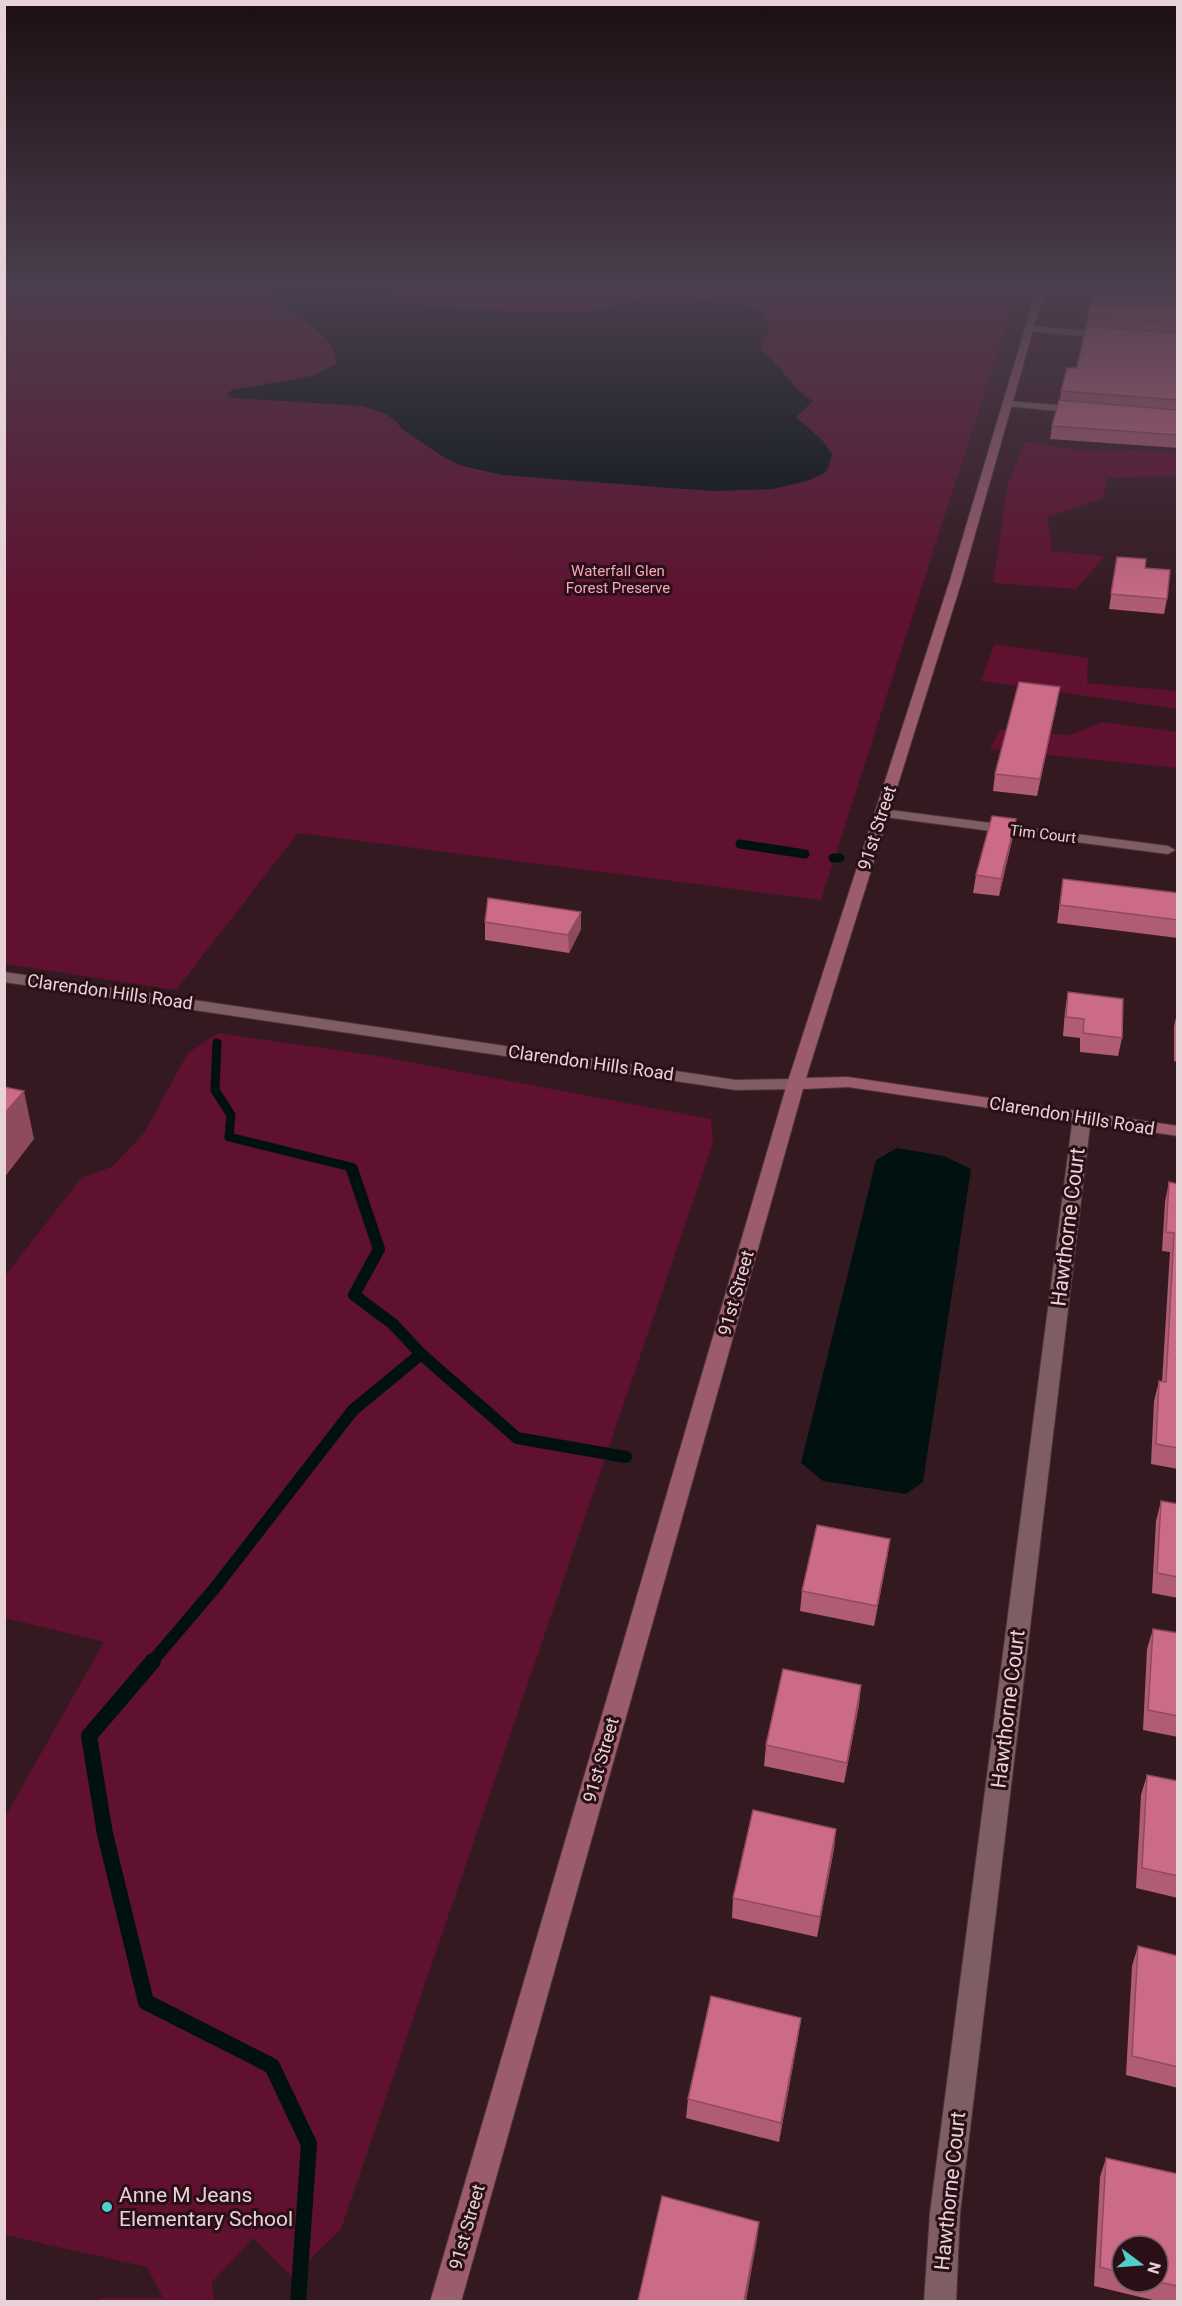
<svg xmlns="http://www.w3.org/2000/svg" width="1182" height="2306" viewBox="0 0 1182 2306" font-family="Roboto,sans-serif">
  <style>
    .green { fill: #5f112f }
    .water { fill: #011110 }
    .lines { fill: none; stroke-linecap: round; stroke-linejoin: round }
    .stream-far2 { stroke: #011110; stroke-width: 9 }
    .stream-far1 { stroke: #011110; stroke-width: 12 }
    .stream { stroke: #011110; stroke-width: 16 }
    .street-casing { stroke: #4c353b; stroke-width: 2 }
    .secondary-casing { stroke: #4c353b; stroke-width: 2 }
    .street { fill: #7f5d65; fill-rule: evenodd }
    .secondary { fill: #9b5c6e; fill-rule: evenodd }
    .wall { fill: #af5c74; fill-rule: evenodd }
    .shaded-wall { fill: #8f4b5e }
    .building { fill: #cc6b87; stroke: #8f4b5e; stroke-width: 1.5 }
    .poi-dot { fill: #53cdc9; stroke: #2a0f17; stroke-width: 2 }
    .labels { text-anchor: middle; stroke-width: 6; stroke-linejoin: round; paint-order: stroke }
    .far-park-label { font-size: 15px; fill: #f4a7bb; stroke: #2a0f17 }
    .far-street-label { font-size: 15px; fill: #e7d2d7; stroke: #2a0f17 }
    .street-label { font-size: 18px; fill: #e7d2d7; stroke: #2a0f17 }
    .near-street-label { font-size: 21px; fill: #e7d2d7; stroke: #2a0f17 }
    .near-poi-label { font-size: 21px; fill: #e7d2d7; stroke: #2a0f17; text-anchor: start }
  </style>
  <rect width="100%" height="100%" fill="#351921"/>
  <path class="green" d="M 4,288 L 1018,288 L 821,900 L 298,833 L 176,990 L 5,964 Z
    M 1025,442 L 1087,451 L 1137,450 L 1177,453 L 1177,476 L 1108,478 L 1103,498 L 1047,517 L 1052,551 L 1105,556 L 1076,589 L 993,583 L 1008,483 Z
    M 994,644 L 1088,658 L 1087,683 L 1177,691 L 1177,709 L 981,681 Z
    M 1103,722 L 1177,732 L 1177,768 L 990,749 L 1000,730 L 1070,735 Z
    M 218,1033 L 372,1055 L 711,1119 L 713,1143 L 341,2229 L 292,2277 L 253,2238 L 212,2282 L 214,2301 L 99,2301 L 102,2298 L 163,2298 L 147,2267 L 5,2235 L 5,1817 L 104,1642 L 5,1618 L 5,1276 L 82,1177 L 112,1167 L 144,1133 L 188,1053 Z"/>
  <path class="water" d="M 276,288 L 385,288 L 422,305 L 521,312 L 588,312 L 646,297 L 660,296 L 726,302 L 750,307 L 765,315 L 769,335 L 758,340 L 763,346 L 760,351 C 781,362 790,389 813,401 L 796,417 L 823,441 L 832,454 L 828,469 L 823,474 L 807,481 L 773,489 L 715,491 L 670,488 L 502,475 L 463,466 L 443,457 L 401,428 L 397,422 L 384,413 L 362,406 L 233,398 L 227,394 L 232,390 L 312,376 L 336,364 C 340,336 286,309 265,298 L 268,292 Z
    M 897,1148 L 944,1156 L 971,1169 L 923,1482 L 906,1494 L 823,1481 L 801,1463 L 876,1160 Z"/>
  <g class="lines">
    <path class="stream-far2" d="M 740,844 L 805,854
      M 833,858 L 840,858
      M 217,1043 L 215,1090 L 231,1115 L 229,1137 L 351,1167 L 352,1171"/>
    <path class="stream-far1" d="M 421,1354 L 517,1438 L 626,1457
      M 151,1663 L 214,1589 L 353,1410 L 421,1354 L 393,1324 L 354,1295 L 379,1249 L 352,1169"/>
    <path class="stream" d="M 153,1661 L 89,1736 L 105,1834 L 146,2002 L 272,2066 L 309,2144 L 298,2302"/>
    <defs>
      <path id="street" d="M 1029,326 L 1107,332 L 1111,335 L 1107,338 L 1026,331 L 1025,329 Z
        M 1008,401 L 1080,407 L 1085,410 L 1080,413 L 1005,406 L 1003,404 Z
        M 882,809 L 1168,846 L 1175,850 L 1168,854 L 877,816 L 875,813 L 877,810 Z
        M 4,972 L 736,1080 L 796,1079 L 802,1080 L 805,1084 L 802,1088 L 796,1089 L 736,1090 L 4,982 Z
        M 1082,1112 L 1088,1113 L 1091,1117 L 960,2213 L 956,2302 L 924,2302 L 930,2213 L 1073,1117 L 1076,1113 Z"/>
      <path id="secondary" d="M 1037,288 L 1045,288 L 962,580 L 806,1078 L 848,1077 L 1178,1126 L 1178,1136 L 848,1087 L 803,1089 L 461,2302 L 430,2302 L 787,1084 L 950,580 Z"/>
    </defs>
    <use href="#street" class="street-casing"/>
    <use href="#secondary" class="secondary-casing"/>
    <use href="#street" class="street"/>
    <use href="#secondary" class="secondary"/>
  </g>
  <path class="wall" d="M 1178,288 L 1178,448 L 1050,439 L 1052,426 L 1060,400 L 1061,391 L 1077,368 L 1088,316 L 1129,294 Z
    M 1117,557 L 1145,568 L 1167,599 L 1164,614 L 1109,609 Z
    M 1057,703 L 1037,796 L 993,791 L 995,774 Z
    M 1013,836 L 999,896 L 973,893 L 976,875 Z
    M 1063,879 L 1178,893 L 1178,938 L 1057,923 Z
    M 485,922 L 581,929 L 569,953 L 485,940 Z
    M 1068,992 L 1122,1038 L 1118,1056 L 1080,1052 L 1080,1038 L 1063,1036 L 1065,1011 Z
    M 1178,1009 L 1178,1062 L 1174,1061 L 1174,1026 Z
    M 1169,1182 L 1178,1184 L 1178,1469 L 1151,1464 L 1154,1401 L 1159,1381 L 1162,1382 L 1170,1252 L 1162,1251 L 1165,1202 Z
    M 1161,1501 L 1178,1504 L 1178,1598 L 1152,1593 L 1156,1521 Z
    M 890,1539 L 887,1559 L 874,1626 L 800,1611 L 802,1591 Z
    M 1153,1629 L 1178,1633 L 1178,1737 L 1143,1730 L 1147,1649 Z
    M 861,1685 L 859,1705 L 844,1783 L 764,1766 L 766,1745 Z
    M 1147,1775 L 1178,1781 L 1178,1898 L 1136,1888 L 1141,1795 Z
    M 836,1829 L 834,1849 L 817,1937 L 732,1918 L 733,1898 Z
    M 1138,1946 L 1178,1956 L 1178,2088 L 1126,2075 L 1132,1966 Z
    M 798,2038 L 779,2142 L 686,2118 L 688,2099 Z
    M 1106,2158 L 1178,2174 L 1178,2301 L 1157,2301 L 1094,2286 L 1100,2177 ZM 1122,2246 L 1158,2282 L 1122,2282 Z"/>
  <path class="shaded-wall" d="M 1060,687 L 1057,703 L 1037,796 L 1040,779 Z
    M 1016,819 L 1013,836 L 999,896 L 1001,879 Z
    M 581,912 L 581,929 L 569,953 L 568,935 Z
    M 24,1091 L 34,1139 L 4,1178 L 4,1114 Z
    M 890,1539 L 887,1559 L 874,1626 L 877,1606 Z
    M 861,1685 L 859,1705 L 844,1783 L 847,1763 Z
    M 836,1829 L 834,1849 L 817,1937 L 820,1917 Z
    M 801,2018 L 798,2038 L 779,2142 L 781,2123 Z
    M 759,2222 L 757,2240 L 746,2301 L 744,2301 Z"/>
  <path class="building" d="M 1131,288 L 1178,288 L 1178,323 L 1088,316 L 1093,292 L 1129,294 Z
    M 1086,326 L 1178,333 L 1178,400 L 1061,391 L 1067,368 L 1077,368 Z
    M 1059,400 L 1178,410 L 1178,435 L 1052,426 Z
    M 1117,557 L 1146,559 L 1145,568 L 1170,570 L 1167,599 L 1111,594 Z
    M 1019,682 L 1060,687 L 1040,779 L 995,774 Z
    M 992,816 L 1016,819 L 1001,879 L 976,875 Z
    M 1063,879 L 1178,893 L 1178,920 L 1060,905 Z
    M 488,898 L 581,912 L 568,935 L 485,922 Z
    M 1068,992 L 1123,999 L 1122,1038 L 1083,1033 L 1084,1019 L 1066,1017 Z
    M 4,1087 L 24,1091 L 4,1114 Z
    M 1169,1182 L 1178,1184 L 1178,1448 L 1156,1444 L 1159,1381 L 1166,1382 L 1174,1233 L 1166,1232 Z
    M 1161,1501 L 1178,1504 L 1178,1577 L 1157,1573 Z
    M 817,1525 L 890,1539 L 877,1606 L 802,1591 Z
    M 1153,1629 L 1178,1633 L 1178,1716 L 1148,1710 Z
    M 783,1669 L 861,1685 L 847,1763 L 766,1745 Z
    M 1147,1775 L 1178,1781 L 1178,1876 L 1142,1868 Z
    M 753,1810 L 836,1829 L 820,1917 L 733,1898 Z
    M 1138,1946 L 1178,1956 L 1178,2067 L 1132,2056 Z
    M 711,1996 L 801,2018 L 781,2123 L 688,2099 Z
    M 1106,2158 L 1178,2174 L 1178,2286 L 1158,2282 L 1158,2246 L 1122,2246 L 1122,2273 L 1100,2267 Z
    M 662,2196 L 759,2222 L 744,2301 L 638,2301 Z"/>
  <linearGradient id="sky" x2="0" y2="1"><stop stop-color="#1d0e12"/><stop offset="0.47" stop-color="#4b3e4e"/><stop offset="1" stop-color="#4b3e4e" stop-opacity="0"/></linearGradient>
  <rect width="1182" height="611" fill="url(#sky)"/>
  <circle class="poi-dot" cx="107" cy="2207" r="6"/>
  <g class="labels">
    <g class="far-park-label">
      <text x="618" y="576">Waterfall Glen<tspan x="618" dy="17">Forest Preserve</tspan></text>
    </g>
    <g class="far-street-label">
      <text transform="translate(1043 834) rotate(7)" y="5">Tim Court</text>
    </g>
    <g class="street-label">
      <text transform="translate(877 828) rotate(-72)" y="6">91st Street</text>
      <text transform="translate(110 992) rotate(8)" y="6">Clarendon Hills Road</text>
      <text transform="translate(591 1063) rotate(8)" y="6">Clarendon Hills Road</text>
      <text transform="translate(1072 1116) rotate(9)" y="6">Clarendon Hills Road</text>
      <text transform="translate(736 1293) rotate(-74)" y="6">91st Street</text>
      <text transform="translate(601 1760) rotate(-74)" y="6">91st Street</text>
      <text transform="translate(467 2227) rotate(-74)" y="6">91st Street</text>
    </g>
    <g class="near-street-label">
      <text transform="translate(1068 1227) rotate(-83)" y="7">Hawthorne Court</text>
      <text transform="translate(1008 1709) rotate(-83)" y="7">Hawthorne Court</text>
      <text transform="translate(950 2191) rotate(-84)" y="7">Hawthorne Court</text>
    </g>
    <g class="near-poi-label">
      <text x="119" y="2202">Anne M Jeans<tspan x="119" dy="24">Elementary School</tspan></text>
    </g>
  </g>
  <rect width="1182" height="2306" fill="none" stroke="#e7d2d7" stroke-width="12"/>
  <g transform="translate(1140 2264) rotate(106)"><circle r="28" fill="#2a0f17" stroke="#765d64" stroke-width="1.5"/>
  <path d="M0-4.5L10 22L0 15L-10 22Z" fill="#53cdc9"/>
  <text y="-9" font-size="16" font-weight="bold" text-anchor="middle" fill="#e7d2d7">N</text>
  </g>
</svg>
